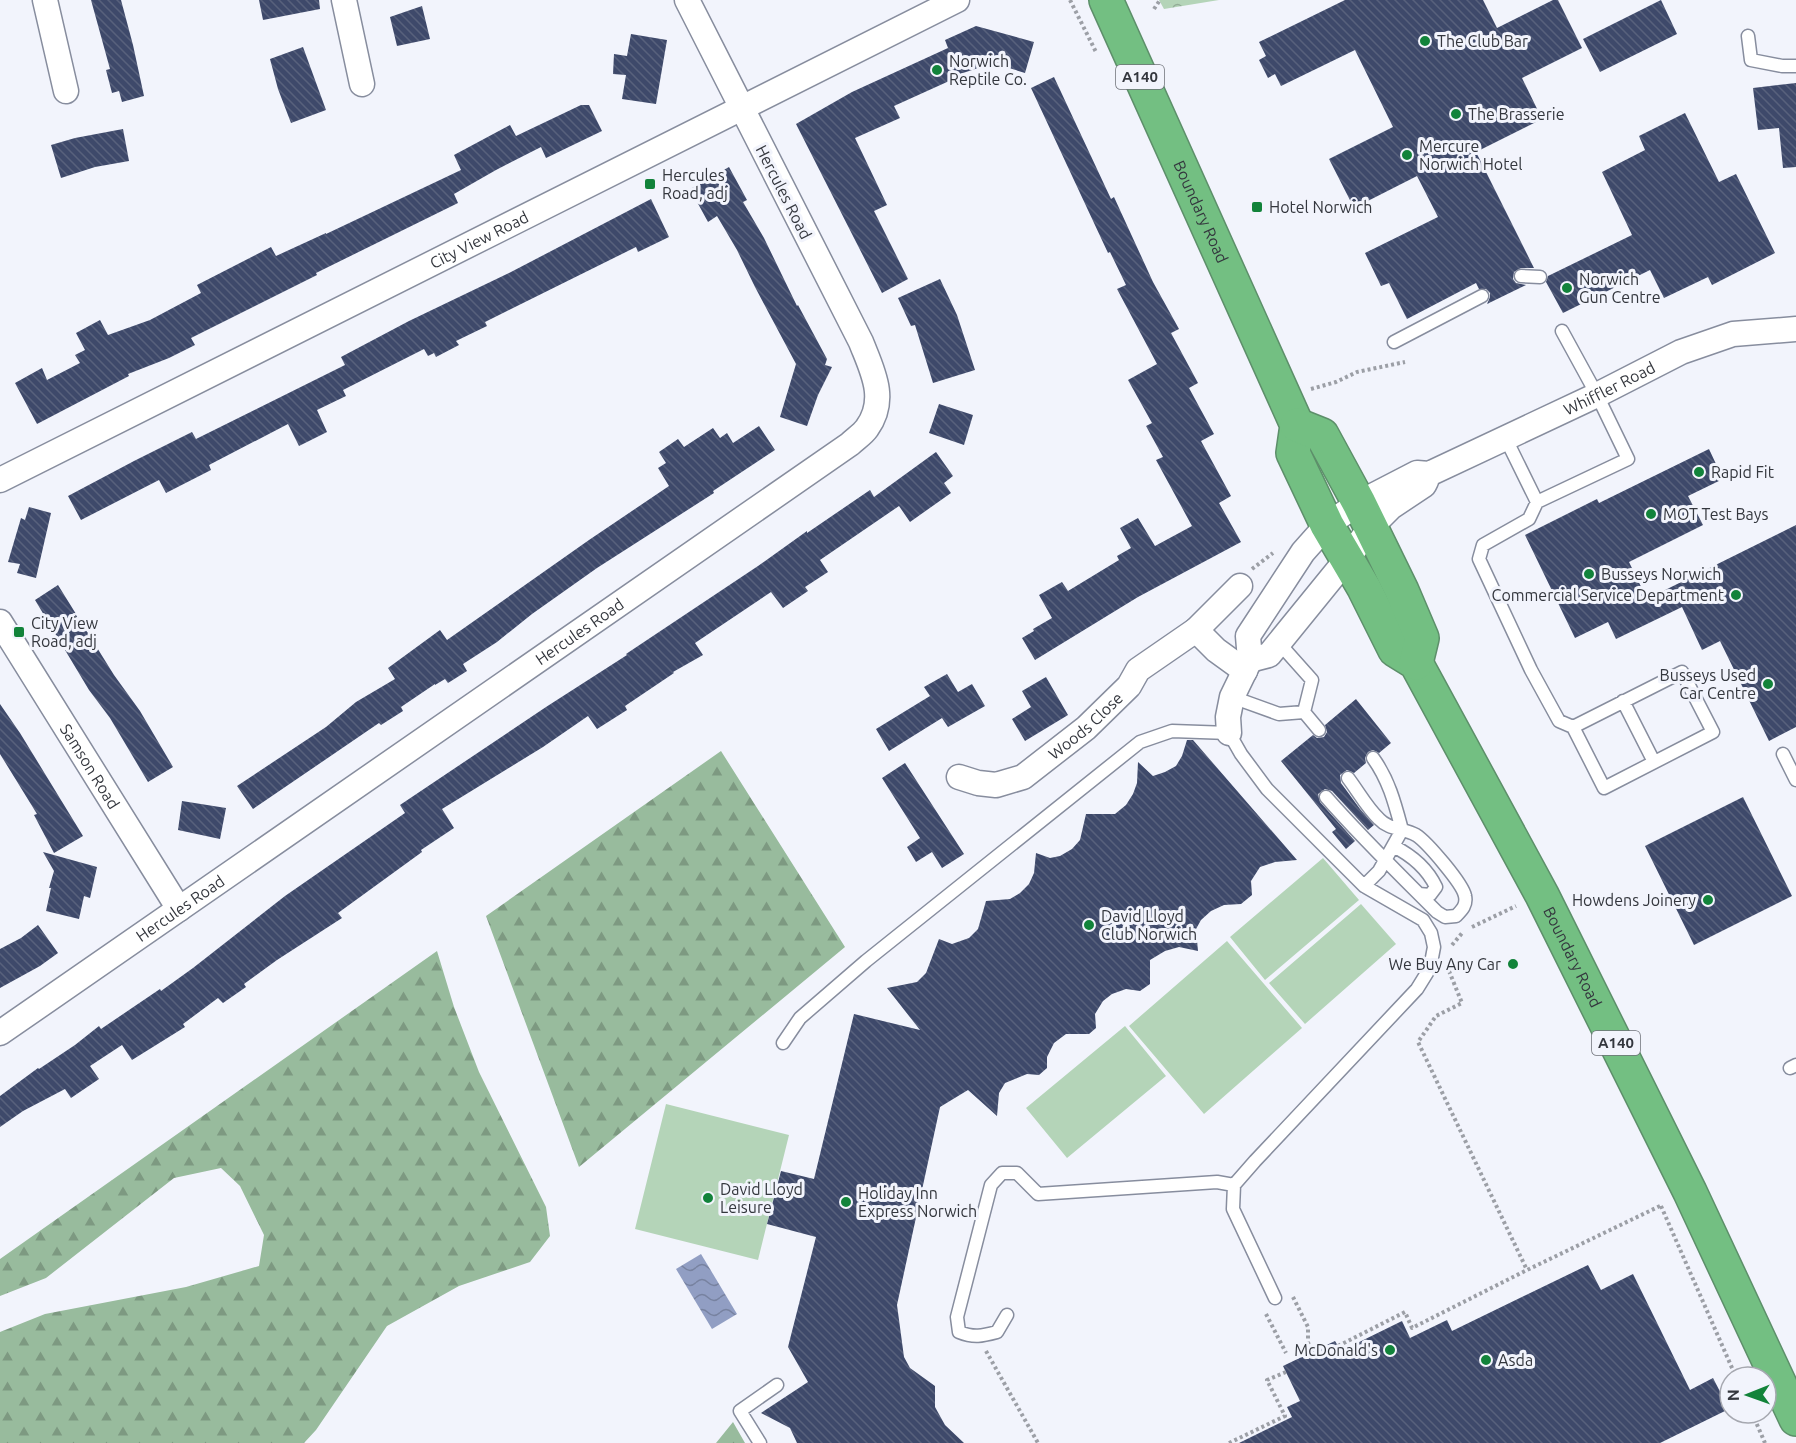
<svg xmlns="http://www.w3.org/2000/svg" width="1796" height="1443" viewBox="0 0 1796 1443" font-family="Ubuntu,sans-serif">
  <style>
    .forest { fill: url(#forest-firs) }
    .park { fill: url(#park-crowns) }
    .pitch { fill: #b4d4b8 }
    .water { fill: url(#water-waves) }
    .building { fill: url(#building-back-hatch) }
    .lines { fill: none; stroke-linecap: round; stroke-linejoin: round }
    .lane-casing { stroke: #878d9e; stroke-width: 15 }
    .street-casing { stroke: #878d9e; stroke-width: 27 }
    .highway-casing { stroke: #5d8f6a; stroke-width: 36 }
    .path { stroke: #9c9fa6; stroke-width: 4; stroke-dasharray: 3 3; stroke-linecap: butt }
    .lane { stroke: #fff; stroke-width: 12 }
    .street { stroke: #fff; stroke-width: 24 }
    .highway { stroke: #73bf82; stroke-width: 33 }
    .poi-dot { fill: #12833a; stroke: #f2f4fc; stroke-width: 2 }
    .labels { text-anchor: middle; stroke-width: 6; stroke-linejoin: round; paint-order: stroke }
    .shield { fill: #f2f4fc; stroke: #6d7077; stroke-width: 1.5 }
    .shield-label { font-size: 15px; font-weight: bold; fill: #34373e }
    .poi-label { font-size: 16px; fill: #34373e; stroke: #f2f4fc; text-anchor: start }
    .street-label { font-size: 16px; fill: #34373e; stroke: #f2f4fc }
  </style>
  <defs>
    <pattern id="forest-firs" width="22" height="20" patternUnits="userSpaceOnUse" patternTransform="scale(1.5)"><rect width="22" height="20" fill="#98bb9d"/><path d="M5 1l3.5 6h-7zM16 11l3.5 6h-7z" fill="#7d9981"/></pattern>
    <pattern id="park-crowns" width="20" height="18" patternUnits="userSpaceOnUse" patternTransform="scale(1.5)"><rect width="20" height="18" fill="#b4d4b8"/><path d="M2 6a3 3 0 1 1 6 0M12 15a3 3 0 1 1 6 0" fill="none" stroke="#93ad97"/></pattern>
    <pattern id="water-waves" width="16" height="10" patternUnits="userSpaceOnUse" patternTransform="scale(1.5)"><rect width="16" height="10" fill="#919ec3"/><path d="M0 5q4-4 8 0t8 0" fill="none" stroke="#7782a0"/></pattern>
    <pattern id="building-back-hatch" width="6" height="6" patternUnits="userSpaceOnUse" patternTransform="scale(1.5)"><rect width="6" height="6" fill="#3e496a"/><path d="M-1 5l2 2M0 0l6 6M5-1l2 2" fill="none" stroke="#58617c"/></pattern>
  </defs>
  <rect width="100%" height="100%" fill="#f2f4fc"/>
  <path class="forest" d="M 721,751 L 845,947 L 579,1167 L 486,916 Z
    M 437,951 L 454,1007 L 479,1072 L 546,1207 L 550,1236 L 530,1262 L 459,1286 L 387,1326 L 316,1430 L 304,1443 L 0,1443 L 0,1332 L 45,1314 L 186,1287 L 259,1266 L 264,1235 L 240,1186 L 221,1168 L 174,1178 L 46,1278 L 0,1296 L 0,1259 Z
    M 733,1422 L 745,1443 L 716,1443 Z"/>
  <path class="park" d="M 1159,0 L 1219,0 L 1164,9 Z"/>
  <path class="pitch" d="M 1323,858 L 1359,900 L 1265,980 L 1230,937 Z
    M 1361,904 L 1396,944 L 1305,1024 L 1269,983 Z
    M 1227,941 L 1302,1028 L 1204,1114 L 1129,1026 Z
    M 1125,1026 L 1166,1076 L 1067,1158 L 1026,1108 Z
    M 666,1104 L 789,1135 L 758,1260 L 635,1229 Z"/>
  <path class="water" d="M 701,1254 L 737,1314 L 712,1329 L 676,1269 Z"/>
  <path class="building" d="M 91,0 L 121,0 L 133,45 L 144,96 L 122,102 L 119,91 L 112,93 L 106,70 L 110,69 Z
    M 259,0 L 319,0 L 320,9 L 263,20 Z
    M 1345,0 L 1483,0 L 1497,28 L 1553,0 L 1558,0 L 1582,48 L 1522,78 L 1542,119 L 1476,152 L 1534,268 L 1521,268 L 1514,272 L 1513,279 L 1516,283 L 1526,285 L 1487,304 L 1490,297 L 1490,293 L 1486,289 L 1479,289 L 1476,283 L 1407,319 L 1389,283 L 1381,286 L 1365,253 L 1438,217 L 1417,176 L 1354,208 L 1329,159 L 1393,127 L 1355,50 L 1281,86 L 1275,74 L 1268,78 L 1259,60 L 1266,56 L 1259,42 Z
    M 1661,0 L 1677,34 L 1600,72 L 1583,39 Z
    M 422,6 L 430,39 L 397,46 L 390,17 Z
    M 976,26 L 1034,42 L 1025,73 L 993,63 L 957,75 L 958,77 L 894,106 L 900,118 L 855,138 L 887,205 L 874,211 L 908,279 L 882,293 L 796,124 L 852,92 L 948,48 L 945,40 Z
    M 631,34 L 667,40 L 656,104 L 622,99 L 626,75 L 613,74 L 614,54 L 627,56 Z
    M 303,47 L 326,110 L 291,123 L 278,89 L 270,59 Z
    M 1054,77 L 1111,199 L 1114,197 L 1153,282 L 1179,329 L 1171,333 L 1198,383 L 1189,388 L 1214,434 L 1201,441 L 1231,496 L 1219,503 L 1241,542 L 1138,597 L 1035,660 L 1022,638 L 1034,631 L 1033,629 L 1052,618 L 1039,595 L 1062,582 L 1068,591 L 1119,560 L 1117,556 L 1131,548 L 1120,528 L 1138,518 L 1155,546 L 1192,526 L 1156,460 L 1163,457 L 1146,426 L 1152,423 L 1128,380 L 1157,364 L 1117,289 L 1126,285 L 1110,252 L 1108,253 L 1031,88 Z
    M 1796,83 L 1796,167 L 1783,168 L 1779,128 L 1758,130 L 1753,88 Z
    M 581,105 L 589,105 L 602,131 L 546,158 L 541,147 L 496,170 L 454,194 L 458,203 L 316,273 L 317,275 L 191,338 L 195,345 L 169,358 L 128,374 L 129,376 L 37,424 L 15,383 L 42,368 L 47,380 L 80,363 L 75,355 L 85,350 L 76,333 L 100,320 L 108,335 L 150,320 L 201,293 L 197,285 L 271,247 L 276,256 L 326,233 L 326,234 L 461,170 L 454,155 L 510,125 L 516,136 Z
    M 1685,113 L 1719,182 L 1736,174 L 1775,253 L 1712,285 L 1708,277 L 1664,298 L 1650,270 L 1563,313 L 1546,282 L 1548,276 L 1632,235 L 1602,172 L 1645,150 L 1639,136 Z
    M 123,129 L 129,161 L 95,167 L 61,178 L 51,145 L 75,138 Z
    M 729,167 L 747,200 L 743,202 L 764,238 L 797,306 L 798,305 L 827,359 L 825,365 L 832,367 L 818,395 L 807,426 L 780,417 L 796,364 L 755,287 L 737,250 L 717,216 L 708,222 L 690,189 Z
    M 651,199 L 669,237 L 638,252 L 636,247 L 485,322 L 487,326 L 456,341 L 459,345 L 436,357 L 434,353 L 428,356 L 424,349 L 343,390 L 346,396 L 317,410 L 327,432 L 299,446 L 288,424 L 209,465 L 211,470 L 166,493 L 159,480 L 81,520 L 68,496 L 134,461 L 192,432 L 196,439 L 345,365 L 341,357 L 409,321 L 511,272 Z
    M 940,279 L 957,315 L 975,370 L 933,383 L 915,325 L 911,326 L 898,298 Z
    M 939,404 L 973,415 L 964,445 L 929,433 Z
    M 759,426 L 775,450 L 713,491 L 714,493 L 597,568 L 532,614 L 497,642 L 463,664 L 467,671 L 448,683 L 445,679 L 435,685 L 435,684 L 401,707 L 403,711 L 381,725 L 379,723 L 253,809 L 237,786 L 326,727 L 356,702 L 395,679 L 388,668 L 440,630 L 447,640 L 589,540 L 669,486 L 658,468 L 666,463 L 659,452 L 678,439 L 684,447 L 713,428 L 720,438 L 727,433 L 733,443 Z
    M 1709,449 L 1723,479 L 1688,496 L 1703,525 L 1629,562 L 1647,599 L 1796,525 L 1796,727 L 1769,741 L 1720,641 L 1702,650 L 1682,607 L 1616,639 L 1608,622 L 1575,638 L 1525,535 L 1597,499 L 1599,503 Z
    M 936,452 L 953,476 L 944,483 L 951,493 L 910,522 L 899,506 L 820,560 L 828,572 L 805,587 L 808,591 L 783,608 L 771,592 L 695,643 L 703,655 L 673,672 L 674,673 L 625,706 L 627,710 L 597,729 L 588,716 L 543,747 L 442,809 L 454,828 L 421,850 L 422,852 L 338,913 L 342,918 L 277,960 L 244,984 L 246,987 L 223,1003 L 218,998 L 183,1024 L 185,1027 L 132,1060 L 122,1045 L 90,1066 L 99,1079 L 71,1098 L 65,1089 L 23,1111 L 0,1127 L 0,1096 L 38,1068 L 39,1069 L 75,1045 L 99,1026 L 101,1029 L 160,989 L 161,991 L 193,968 L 285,896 L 405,813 L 400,805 L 546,707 L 627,655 L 626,654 L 758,566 L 807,531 L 807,533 L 870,490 L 874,497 Z
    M 29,507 L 51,513 L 36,578 L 17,573 L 20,564 L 8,562 L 21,518 L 25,520 Z
    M 58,585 L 114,675 L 140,711 L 173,767 L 148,782 L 110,718 L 89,690 L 35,600 Z
    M 947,674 L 958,692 L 972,684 L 985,706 L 948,727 L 942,718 L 889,751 L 876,729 L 930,696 L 924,687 Z
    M 1046,677 L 1068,715 L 1025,741 L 1012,719 L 1031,707 L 1022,691 Z
    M 1356,699 L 1391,743 L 1379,753 L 1373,750 L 1368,752 L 1365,758 L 1366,763 L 1354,773 L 1347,770 L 1340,775 L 1341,783 L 1360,809 L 1374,825 L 1368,830 L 1332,791 L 1325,789 L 1318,794 L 1320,802 L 1355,841 L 1346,849 L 1332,832 L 1336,829 L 1281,761 L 1313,735 L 1317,738 L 1324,737 L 1327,732 L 1325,725 Z
    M 0,704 L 20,733 L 83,836 L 54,853 L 34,815 L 37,814 L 0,754 Z
    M 1187,740 L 1193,740 L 1297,860 L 1275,862 L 1260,867 L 1251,881 L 1252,895 L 1241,904 L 1224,905 L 1211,911 L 1201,920 L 1196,929 L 1198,951 L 1179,947 L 1165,951 L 1150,960 L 1150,984 L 1140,991 L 1126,989 L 1112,994 L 1103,1001 L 1095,1014 L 1096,1028 L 1089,1034 L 1066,1034 L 1054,1043 L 1047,1057 L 1047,1068 L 1039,1075 L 1027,1074 L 1005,1083 L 999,1093 L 997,1116 L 968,1090 L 940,1107 L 897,1305 L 904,1357 L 910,1368 L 935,1386 L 935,1407 L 945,1425 L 964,1443 L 797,1443 L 790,1428 L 761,1413 L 808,1382 L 788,1347 L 816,1237 L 767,1224 L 781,1171 L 814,1179 L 854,1014 L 920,1030 L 887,988 L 917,982 L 926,973 L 939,939 L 952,944 L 969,938 L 978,929 L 986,901 L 1010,899 L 1020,893 L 1029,884 L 1034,873 L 1036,853 L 1050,858 L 1060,856 L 1072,849 L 1080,840 L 1086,814 L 1115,814 L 1126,805 L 1133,794 L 1137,783 L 1138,762 L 1153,776 L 1165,772 L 1176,766 L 1182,756 Z
    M 905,763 L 964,854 L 942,868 L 932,852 L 916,862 L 907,847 L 920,838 L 882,778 Z
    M 1743,797 L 1792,896 L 1694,945 L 1645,846 Z
    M 182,801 L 226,808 L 220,839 L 178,830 Z
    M 43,852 L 97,867 L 90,898 L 84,896 L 79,919 L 46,911 L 51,888 L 49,888 L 54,871 Z
    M 38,925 L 58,953 L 40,966 L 0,988 L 0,949 L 21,938 Z
    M 1588,1265 L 1601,1290 L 1633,1274 L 1690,1390 L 1713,1378 L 1729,1409 L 1660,1443 L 1239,1443 L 1292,1417 L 1287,1407 L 1300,1401 L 1283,1366 L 1335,1341 L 1341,1351 L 1402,1321 L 1410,1338 L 1447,1320 L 1452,1331 Z"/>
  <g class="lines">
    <defs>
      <path id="lane" d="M 1748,36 L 1751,60 L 1782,66 L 1796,66
        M 1521,276 L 1540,277
        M 1394,342 L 1482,296
        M 1505,437 L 1537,502 L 1628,459 L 1597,395 L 1562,331
        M 1537,502 L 1529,519 L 1483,545 L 1479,559 L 1531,670 L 1559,721 L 1573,727 L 1604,788 L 1713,732 L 1682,672 L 1573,727
        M 1279,643 L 1312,680 L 1304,712
        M 1232,697 L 1279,714 L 1304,712
        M 1623,701 L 1654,762
        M 1304,712 L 1319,730
        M 1783,754 L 1796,780
        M 1326,797 C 1361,837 1399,874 1437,912 L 1445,917 L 1456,916 C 1462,910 1467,905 1465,896 C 1463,884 1427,842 1416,835 C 1404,828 1389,830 1379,819 C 1367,808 1358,791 1348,778
        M 1393,846 C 1413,856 1427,868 1436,887 L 1430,895 L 1419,894
        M 1364,886 L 1379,871 L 1402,830 C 1395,804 1389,780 1373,758
        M 783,1043 L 800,1018 L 866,961 L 1140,742 L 1172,731 L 1229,733 L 1241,754 L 1267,789 L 1364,886 L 1423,920 L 1431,933 L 1434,947 L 1430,968 L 1417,989 L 1255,1161 L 1234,1185 L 1233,1209 L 1275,1298
        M 1790,1068 L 1796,1065
        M 1007,1315 L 997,1332 C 982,1336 974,1338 959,1332 L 957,1317 L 991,1185 L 1002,1173 L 1017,1173 L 1038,1194 L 1217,1182 L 1234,1185
        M 760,1443 L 740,1411 L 777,1385"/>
      <g id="street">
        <path d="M 45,0 L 66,91"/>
        <path d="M 344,0 L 362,84"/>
        <path id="s1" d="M 0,480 L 957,0"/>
        <path id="s2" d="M 0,622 L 179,909"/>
        <path d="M 1196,630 L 1240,586"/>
        <path d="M 1250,660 L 1269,655 L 1347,559 L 1371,527 L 1391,507 L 1424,485 L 1426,481"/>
        <path id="s3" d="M 1229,733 L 1228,717 L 1232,697 L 1250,660 L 1248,636 L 1303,552 L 1327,525 L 1359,503 L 1417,473 L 1429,474 L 1597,395 L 1681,352 L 1733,334 L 1796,329"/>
        <path id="s4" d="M 959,777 L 978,783 L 996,785 L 1023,777 L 1086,728 L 1129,686 L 1138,670 L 1196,630 L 1216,650 L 1245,671"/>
        <path id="s5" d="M 0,1033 L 850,444 C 855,439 863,434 867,428 C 888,399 872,370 861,342 L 687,0"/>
      </g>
      <g id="highway">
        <path id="s6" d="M 1106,0 L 1297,425 L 1293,453 L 1327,525 L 1364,588 L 1395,650 L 1416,663 L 1542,895 L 1690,1192 L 1796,1419"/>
        <path d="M 1297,425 L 1322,435 L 1359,503 L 1402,591 L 1422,638 L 1416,663"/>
      </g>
    </defs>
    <use href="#lane" class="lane-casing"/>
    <use href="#street" class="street-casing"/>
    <use href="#highway" class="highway-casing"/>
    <path class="path" d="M 1070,0 L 1096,52
      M 1154,9 L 1160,0
      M 1311,389 L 1336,382 L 1357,372 L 1405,362
      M 1252,569 L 1273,553
      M 1472,927 L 1516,906
      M 1452,945 L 1463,932
      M 1449,971 L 1462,1003 L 1436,1016 L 1418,1042 L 1527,1270
      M 1661,1206 L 1736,1377
      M 1293,1297 L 1308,1327 L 1308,1342 L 1311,1353
      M 1266,1314 L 1286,1353
      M 1338,1346 L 1405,1312 L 1412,1328 L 1527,1270 L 1660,1206
      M 986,1351 L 1038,1443
      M 1752,1413 L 1765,1443
      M 1229,1443 L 1285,1416 L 1267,1380 L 1286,1372"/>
    <use href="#lane" class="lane"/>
    <use href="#street" class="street"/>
    <use href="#highway" class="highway"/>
  </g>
  <g class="poi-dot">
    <circle cx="1425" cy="41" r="6"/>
    <circle cx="937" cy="70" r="6"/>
    <circle cx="1456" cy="114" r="6"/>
    <circle cx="1407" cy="155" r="6"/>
    <rect x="644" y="178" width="12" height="12" rx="3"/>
    <rect x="1251" y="201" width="12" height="12" rx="3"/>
    <circle cx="1567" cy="288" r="6"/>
    <circle cx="1699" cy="472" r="6"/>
    <circle cx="1651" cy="514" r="6"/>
    <circle cx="1589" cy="574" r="6"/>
    <circle cx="1736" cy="595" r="6"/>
    <rect x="13" y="626" width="12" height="12" rx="3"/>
    <circle cx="1768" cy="684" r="6"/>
    <circle cx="1708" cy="900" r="6"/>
    <circle cx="1089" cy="925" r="6"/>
    <circle cx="1513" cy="964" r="6"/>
    <circle cx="708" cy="1198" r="6"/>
    <circle cx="846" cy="1202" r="6"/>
    <circle cx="1390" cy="1350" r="6"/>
    <circle cx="1486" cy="1360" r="6"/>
  </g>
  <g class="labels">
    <g class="shield">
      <rect x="1116" y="65" width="48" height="24" rx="4.5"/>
      <rect x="1592" y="1031" width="48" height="24" rx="4.5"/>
    </g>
    <g class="shield-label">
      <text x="1140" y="82">A140</text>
      <text x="1616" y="1048">A140</text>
    </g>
    <g class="poi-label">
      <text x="1437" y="47">The Club Bar</text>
      <text x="949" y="67">Norwich<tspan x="949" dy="18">Reptile Co.</tspan></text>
      <text x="1468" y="120">The Brasserie</text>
      <text x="1419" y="152">Mercure<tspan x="1419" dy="18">Norwich Hotel</tspan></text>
      <text x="662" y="181">Hercules<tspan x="662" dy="18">Road, adj</tspan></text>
      <text x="1269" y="213">Hotel Norwich</text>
      <text x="1579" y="285">Norwich<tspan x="1579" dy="18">Gun Centre</tspan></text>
      <text x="1711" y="478">Rapid Fit</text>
      <text x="1663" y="520">MOT Test Bays</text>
      <text x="1601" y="580">Busseys Norwich</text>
      <text x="1724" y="601" text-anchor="end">Commercial Service Department</text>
      <text x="31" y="629">City View<tspan x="31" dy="18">Road, adj</tspan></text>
      <text x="1756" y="681" text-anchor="end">Busseys Used<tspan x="1756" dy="18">Car Centre</tspan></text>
      <text x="1696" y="906" text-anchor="end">Howdens Joinery</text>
      <text x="1101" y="922">David Lloyd<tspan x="1101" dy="18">Club Norwich</tspan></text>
      <text x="1501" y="970" text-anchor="end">We Buy Any Car</text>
      <text x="720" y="1195">David Lloyd<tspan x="720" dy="18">Leisure</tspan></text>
      <text x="858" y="1199">Holiday Inn<tspan x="858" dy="18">Express Norwich</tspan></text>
      <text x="1378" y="1356" text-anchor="end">McDonald's</text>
      <text x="1498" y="1366">Asda</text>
    </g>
    <g class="street-label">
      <text transform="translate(784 192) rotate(63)" y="6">Hercules Road</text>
      <text dy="6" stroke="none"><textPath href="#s6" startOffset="232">Boundary Road</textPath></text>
      <text dy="6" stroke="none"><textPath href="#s1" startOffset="536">City View Road</textPath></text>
      <text dy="6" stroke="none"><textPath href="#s3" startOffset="554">Whiffler Road</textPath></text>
      <text dy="6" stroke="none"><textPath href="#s5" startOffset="705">Hercules Road</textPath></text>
      <text dy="6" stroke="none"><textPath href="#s4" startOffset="147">Woods Close</textPath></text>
      <text dy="6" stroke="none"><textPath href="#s2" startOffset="170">Samson Road</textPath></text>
      <text dy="6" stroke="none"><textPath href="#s5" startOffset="219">Hercules Road</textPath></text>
      <text dy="6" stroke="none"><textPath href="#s6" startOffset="1074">Boundary Road</textPath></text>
    </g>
  </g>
  <g transform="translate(1748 1395) rotate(269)"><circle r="28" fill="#f2f4fc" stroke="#a6a8b0" stroke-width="1.5"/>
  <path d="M0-4.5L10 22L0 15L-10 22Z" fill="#12833a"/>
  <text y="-9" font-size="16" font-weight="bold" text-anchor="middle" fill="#34373e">N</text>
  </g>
</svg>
